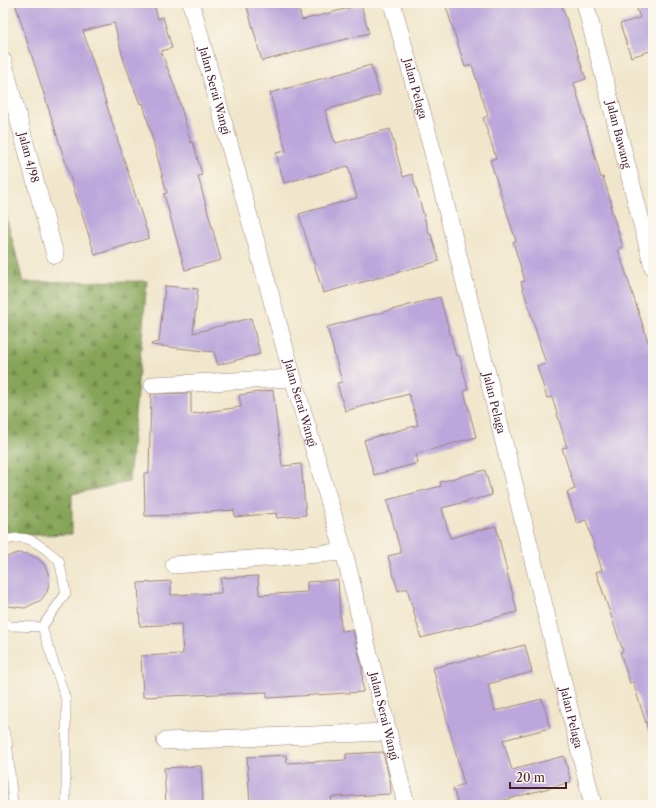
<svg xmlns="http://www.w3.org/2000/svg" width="656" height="808" viewBox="0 0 656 808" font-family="'Libre Caslon Text',serif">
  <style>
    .forest { fill: url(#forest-firs); stroke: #686242 }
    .building { fill: #bba7db }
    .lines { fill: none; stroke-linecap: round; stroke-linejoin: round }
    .service-casing { stroke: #9d827b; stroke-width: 10 }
    .minor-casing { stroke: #9d827b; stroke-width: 18 }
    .service { stroke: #fff; stroke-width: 9 }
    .minor { stroke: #fff; stroke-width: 17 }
    .labels { text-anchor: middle; stroke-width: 4; stroke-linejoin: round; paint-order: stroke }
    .street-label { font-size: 11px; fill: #4a1f2b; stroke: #fbf7ec }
  </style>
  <defs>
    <pattern id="forest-firs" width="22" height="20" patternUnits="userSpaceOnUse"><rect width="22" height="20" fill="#86a559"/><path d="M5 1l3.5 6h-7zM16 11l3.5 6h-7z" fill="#70864a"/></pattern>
  </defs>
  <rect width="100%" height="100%" fill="#fbf7ec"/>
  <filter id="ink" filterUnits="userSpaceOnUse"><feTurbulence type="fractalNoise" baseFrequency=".025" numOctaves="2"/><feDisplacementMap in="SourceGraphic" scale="8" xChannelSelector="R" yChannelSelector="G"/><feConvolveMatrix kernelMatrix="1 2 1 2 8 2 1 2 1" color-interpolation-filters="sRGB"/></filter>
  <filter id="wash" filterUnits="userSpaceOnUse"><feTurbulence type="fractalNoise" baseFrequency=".012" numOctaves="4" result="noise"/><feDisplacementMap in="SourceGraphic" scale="16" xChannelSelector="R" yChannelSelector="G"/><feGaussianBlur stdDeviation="0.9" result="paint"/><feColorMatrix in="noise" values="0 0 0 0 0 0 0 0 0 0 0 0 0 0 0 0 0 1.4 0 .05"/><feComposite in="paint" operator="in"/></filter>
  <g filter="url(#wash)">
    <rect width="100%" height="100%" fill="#f0e6cb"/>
    <path class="forest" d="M 3,203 L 23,282 L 147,281 L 129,482 L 72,494 L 72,534 L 3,536 Z"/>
    <g id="blocks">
      <path class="building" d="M 15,3 L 154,3 L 158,19 L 163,17 L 172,48 L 161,51 L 177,93 L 191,143 L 193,142 L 202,175 L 198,176 L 221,260 L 185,270 L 164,194 L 167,193 L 143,103 L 140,104 L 124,61 L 114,23 L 83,31 L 149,238 L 95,255 Z
        M 246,3 L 297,3 L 302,20 L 361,5 L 369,33 L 262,61 Z
        M 445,3 L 561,3 L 586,79 L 574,83 L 601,178 L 603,177 L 612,205 L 610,206 L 623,247 L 618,249 L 653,357 L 653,735 L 650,736 L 633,682 L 630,683 L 620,652 L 623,651 L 596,572 L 602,570 L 586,520 L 577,523 L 567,492 L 575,489 L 562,448 L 567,447 L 552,397 L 547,398 L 537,366 L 546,364 L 521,282 L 525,281 L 513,242 L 516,241 L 490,160 L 496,158 L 483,118 L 488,116 L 472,65 L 465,67 Z
        M 635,3 L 653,3 L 653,50 L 631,57 L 620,24 L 640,18 Z
        M 371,65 L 380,95 L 325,110 L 333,138 L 336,143 L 390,129 L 403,177 L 412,174 L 429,234 L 431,234 L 439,261 L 323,293 L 299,214 L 357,198 L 348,166 L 284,183 L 276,153 L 286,151 L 270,93 Z
        M 165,286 L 198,289 L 193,333 L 251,318 L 260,354 L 218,365 L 214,352 L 151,345 L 151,344 L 159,342 Z
        M 440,297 L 456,356 L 459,355 L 468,389 L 464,391 L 476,437 L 416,454 L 418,463 L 374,475 L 364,440 L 418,425 L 409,394 L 345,411 L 337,383 L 342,382 L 327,327 Z
        M 273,390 L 282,466 L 301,464 L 306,515 L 277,518 L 276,513 L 235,517 L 234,510 L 183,514 L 183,515 L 145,516 L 144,473 L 149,473 L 151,394 L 191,393 L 191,414 L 241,407 L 239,395 Z
        M 485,470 L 492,495 L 442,508 L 450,538 L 496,526 L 517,612 L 421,638 L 407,588 L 398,591 L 388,556 L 401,553 L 387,500 L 441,486 L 440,482 Z
        M 18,553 L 28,554 L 37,558 L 44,564 L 48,573 L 49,583 L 47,592 L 41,600 L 25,608 L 8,606 L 3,602 L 3,560 L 9,556 Z
        M 258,576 L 259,595 L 307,592 L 307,582 L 338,580 L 341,631 L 353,630 L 362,668 L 363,692 L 267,698 L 267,692 L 143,697 L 141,656 L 183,654 L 181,624 L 140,626 L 138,583 L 171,581 L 171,595 L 221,593 L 221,578 Z
        M 525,645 L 532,672 L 488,684 L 495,711 L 542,699 L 550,728 L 503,740 L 512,770 L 564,756 L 571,782 L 486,805 L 458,805 L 453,788 L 464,784 L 433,668 Z
        M 383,752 L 390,781 L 391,794 L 331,797 L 332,805 L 250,805 L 247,757 L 286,755 L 287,763 L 346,760 L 346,754 Z
        M 201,766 L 203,805 L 166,805 L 164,768 Z"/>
    </g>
  </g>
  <g filter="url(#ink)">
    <use href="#blocks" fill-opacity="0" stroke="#9d827b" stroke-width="1"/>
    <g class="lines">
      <defs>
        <path id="service" d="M 3,541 C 30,532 39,545 59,560 L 66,593 L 42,627
          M 3,622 L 10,626 L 42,627
          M 42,627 L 66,700 L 66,805
          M 3,729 L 7,739 L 13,805"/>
        <g id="minor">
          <path id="s1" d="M 191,3 L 293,378 L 344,552 L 406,805"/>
          <path id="s2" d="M 392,3 L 432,149 L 593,805"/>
          <path id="s3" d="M 585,3 L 653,267"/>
          <path id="s4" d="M 3,61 L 55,255"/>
          <path d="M 153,385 L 293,378"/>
          <path d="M 174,565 L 344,552"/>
          <path d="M 165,741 L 388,732"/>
        </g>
      </defs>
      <use href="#service" class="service-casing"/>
      <use href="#minor" class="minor-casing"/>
      <use href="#service" class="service"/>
      <use href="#minor" class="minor"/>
    </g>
  </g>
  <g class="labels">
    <g class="street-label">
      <text dy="4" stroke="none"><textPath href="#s2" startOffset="89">Jalan Pelaga</textPath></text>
      <text dy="4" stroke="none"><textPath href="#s1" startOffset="91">Jalan Serai Wangi</textPath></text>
      <text dy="4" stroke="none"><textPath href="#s3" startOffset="136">Jalan Bawang</textPath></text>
      <text dy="4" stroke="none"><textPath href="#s4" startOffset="100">Jalan 4/98</textPath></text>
      <text dy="4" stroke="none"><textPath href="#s1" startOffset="415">Jalan Serai Wangi</textPath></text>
      <text dy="4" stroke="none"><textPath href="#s2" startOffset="413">Jalan Pelaga</textPath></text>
      <text dy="4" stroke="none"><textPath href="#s1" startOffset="739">Jalan Serai Wangi</textPath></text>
      <text dy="4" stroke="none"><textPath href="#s2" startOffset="737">Jalan Pelaga</textPath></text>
    </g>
  </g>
  <rect width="656" height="808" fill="none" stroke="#fbf7ec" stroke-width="16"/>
  <path d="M510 782v6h56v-6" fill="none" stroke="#4a1f2b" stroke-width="2"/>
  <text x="516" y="782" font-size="12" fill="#4a1f2b" stroke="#fbf7ec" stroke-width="3" paint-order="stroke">20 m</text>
</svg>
